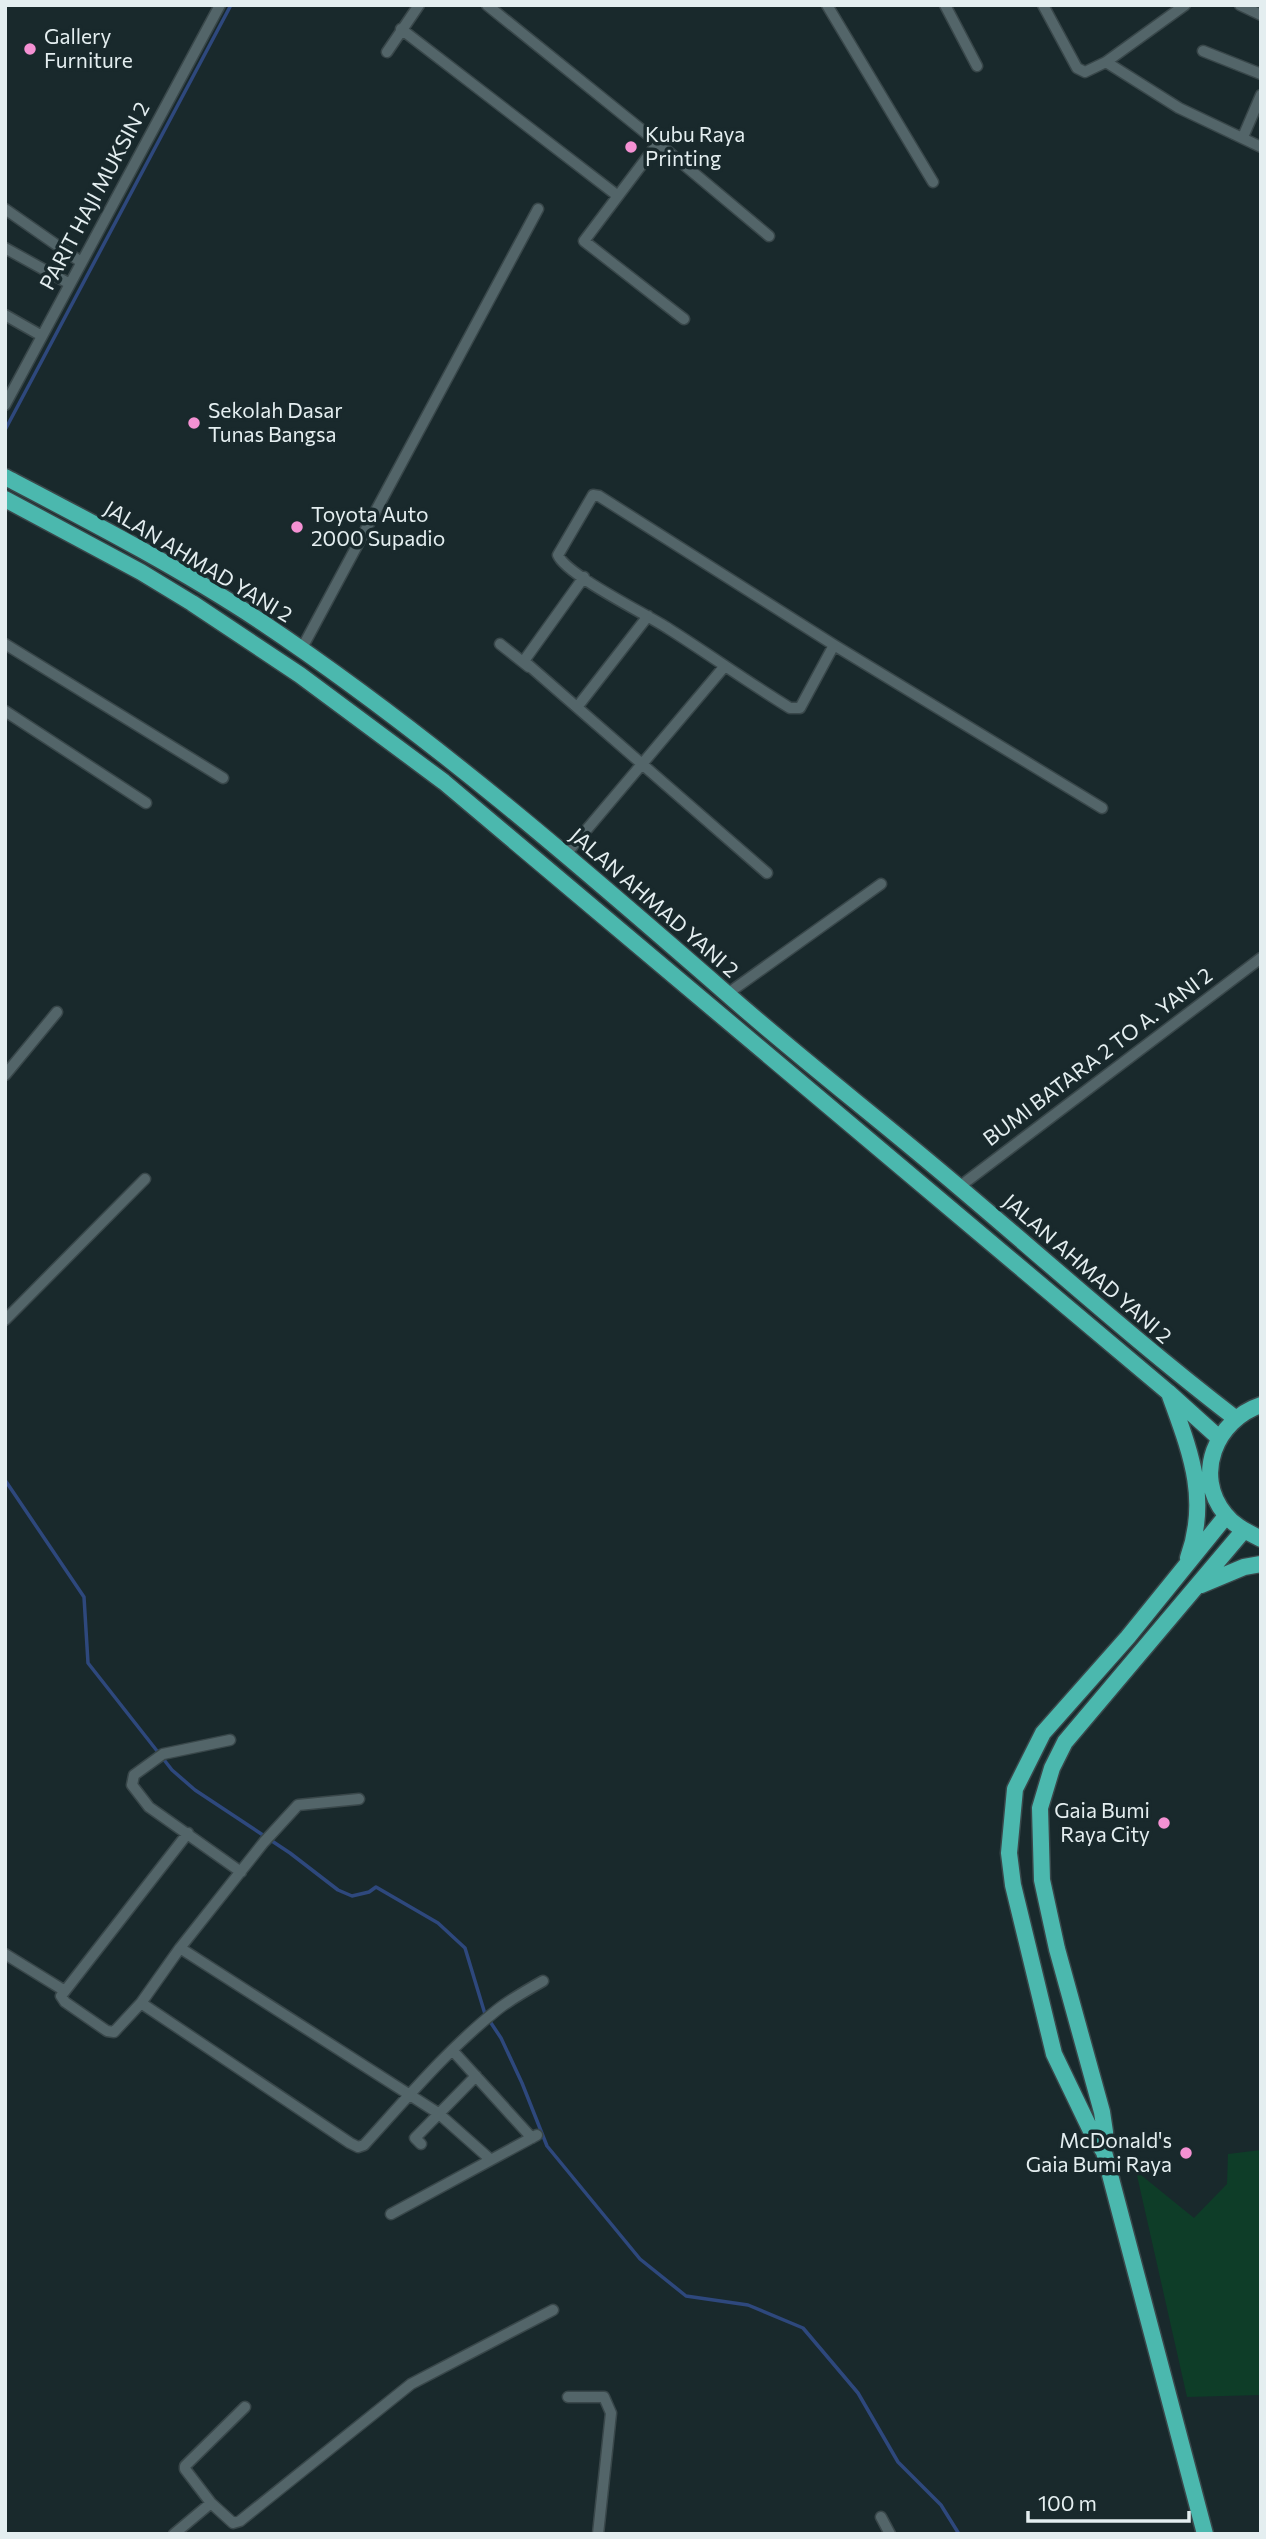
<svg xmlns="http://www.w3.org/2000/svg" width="1266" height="2539" viewBox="0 0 1266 2539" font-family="Commissioner,sans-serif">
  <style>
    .green { fill: #0e3d28 }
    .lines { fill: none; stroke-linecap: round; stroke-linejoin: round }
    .stream { stroke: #2e487d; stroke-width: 3.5 }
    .minor-casing { stroke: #39474a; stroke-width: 13 }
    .trunk-casing { stroke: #39474a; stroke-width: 19 }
    .minor { stroke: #536569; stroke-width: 10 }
    .trunk { stroke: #4bb8ae; stroke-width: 16 }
    .poi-dot { fill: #f491d3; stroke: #19292c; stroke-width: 2.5 }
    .labels { text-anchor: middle; stroke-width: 7; stroke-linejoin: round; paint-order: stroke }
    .poi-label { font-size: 21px; fill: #e4eef0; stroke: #19292c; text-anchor: start }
    .street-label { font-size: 21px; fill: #e4eef0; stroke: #19292c }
  </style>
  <rect width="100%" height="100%" fill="#19292c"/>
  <path class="green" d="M 1261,2150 L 1261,2395 L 1187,2397 L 1136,2171 L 1194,2218 L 1227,2184 L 1228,2154 Z"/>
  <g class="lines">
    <path class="stream" d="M 5,430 L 231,5
      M 5,1480 L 84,1597 L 88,1663 L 172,1770 L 195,1790 L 290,1853 L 338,1890 L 352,1896 L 369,1892 L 376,1887 L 438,1923 L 465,1948 L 485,2014 L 501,2038 L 522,2083 L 547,2146 L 640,2259 L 686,2296 L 748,2305 L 803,2328 L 858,2393 L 898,2462 L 941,2505 L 959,2534"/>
    <defs>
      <path id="minor" d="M 487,5 L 658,143 L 769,236
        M 827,5 L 933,182
        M 945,5 L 977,66
        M 1043,5 L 1077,68 L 1085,72 L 1106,62 L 1185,5
        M 1240,5 L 1261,15
        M 401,29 L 618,196
        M 1203,51 L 1261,74
        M 387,52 L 419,5
        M 1106,62 L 1179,108 L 1261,147
        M 1243,137 L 1261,95
        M 658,143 L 584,241 L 684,319
        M 5,209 L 81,262
        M 5,248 L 70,284
        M 5,315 L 42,336
        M 5,405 L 220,5
        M 584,577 L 526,658 L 525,662 L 767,873
        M 5,644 L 223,778
        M 500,644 L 529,667
        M 834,645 L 800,708 L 790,708 C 749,683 710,655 669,629 C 648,615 566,575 558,555 L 593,495 L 599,496 L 834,645 L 1102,808
        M 301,650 L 538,209
        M 578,706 L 648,616
        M 5,711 L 146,803
        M 566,854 L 724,667
        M 727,994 L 881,884
        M 5,1075 L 57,1012
        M 959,1187 L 1261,958
        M 5,1320 L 145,1179
        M 230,1740 L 163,1754 L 134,1775 L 132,1785 L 149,1807 L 241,1872
        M 188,1833 L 61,1996 L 65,2002 L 107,2031 L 114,2032 L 141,2003 L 180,1948 L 264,1842 L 298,1805 L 359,1799
        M 180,1948 L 438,2113 L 491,2160
        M 5,1954 L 65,1991
        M 141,2003 L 350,2143 L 358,2147 L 364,2145 C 406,2099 448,2049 497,2010 C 511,1999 527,1990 543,1981
        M 453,2051 L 532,2138
        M 421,2144 L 415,2138 L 476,2076
        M 391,2214 L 537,2135
        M 568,2397 L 604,2397 L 611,2413 L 598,2534
        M 245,2407 L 185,2466 L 185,2469 L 211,2503 L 233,2523 L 240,2521 L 411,2384 L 553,2310
        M 881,2517 L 890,2534
        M 174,2534 L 211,2503"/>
      <path id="trunk" d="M 5,477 C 93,523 180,568 263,623 C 427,733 577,863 726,993 C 802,1060 883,1122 960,1188 C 1051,1265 1140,1345 1235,1418
        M 5,499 L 141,572 L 192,603 L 300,675 L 444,782 L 1168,1392 L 1219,1438
        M 1169,1393 C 1189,1449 1210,1497 1188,1558
        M 1261,1405 C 1216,1420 1193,1475 1225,1514 C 1234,1526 1248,1532 1261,1539
        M 1201,1585 L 1244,1567 L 1261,1564
        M 1104,2152 L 1105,2132 L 1102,2112 L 1057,1949 L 1042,1880 L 1040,1808 L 1052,1768 L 1065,1742 L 1244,1530
        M 1205,2534 L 1104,2152 L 1092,2133 L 1054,2054 L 1013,1885 L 1009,1853 L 1015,1789 L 1043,1733 L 1128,1637 L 1226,1516"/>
    </defs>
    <use href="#minor" class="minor-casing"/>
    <use href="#trunk" class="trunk-casing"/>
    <use href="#minor" class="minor"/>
    <use href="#trunk" class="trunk"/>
  </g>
  <g class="poi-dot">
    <circle cx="30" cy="49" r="7"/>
    <circle cx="631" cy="147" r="7"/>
    <circle cx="194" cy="423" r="7"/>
    <circle cx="297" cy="527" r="7"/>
    <circle cx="1164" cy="1823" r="7"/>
    <circle cx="1186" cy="2153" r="7"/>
  </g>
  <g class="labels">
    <g class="poi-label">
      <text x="44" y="44">Gallery<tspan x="44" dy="24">Furniture</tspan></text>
      <text x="645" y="142">Kubu Raya<tspan x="645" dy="24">Printing</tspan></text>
      <text x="208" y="418">Sekolah Dasar<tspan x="208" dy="24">Tunas Bangsa</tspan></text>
      <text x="311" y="522">Toyota Auto<tspan x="311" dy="24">2000 Supadio</tspan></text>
      <text x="1150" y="1818" text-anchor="end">Gaia Bumi<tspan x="1150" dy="24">Raya City</tspan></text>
      <text x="1172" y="2148" text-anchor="end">McDonald's<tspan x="1172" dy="24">Gaia Bumi Raya</tspan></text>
    </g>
    <g class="street-label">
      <text transform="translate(95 196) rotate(-62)" y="7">PARIT HAJI MUKSIN 2</text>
      <text transform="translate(198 562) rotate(31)" y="7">JALAN AHMAD YANI 2</text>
      <text transform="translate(654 903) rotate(41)" y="7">JALAN AHMAD YANI 2</text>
      <text transform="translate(1098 1057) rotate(-37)" y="7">BUMI BATARA 2 TO A. YANI 2</text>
      <text transform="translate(1087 1269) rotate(41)" y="7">JALAN AHMAD YANI 2</text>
    </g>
  </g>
  <rect width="1266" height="2539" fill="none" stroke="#e4eef0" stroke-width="14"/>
  <path d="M1028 2511v10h161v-10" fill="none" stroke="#e4eef0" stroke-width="3.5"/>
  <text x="1038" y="2511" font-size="21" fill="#e4eef0" stroke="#19292c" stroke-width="5" paint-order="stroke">100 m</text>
</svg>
